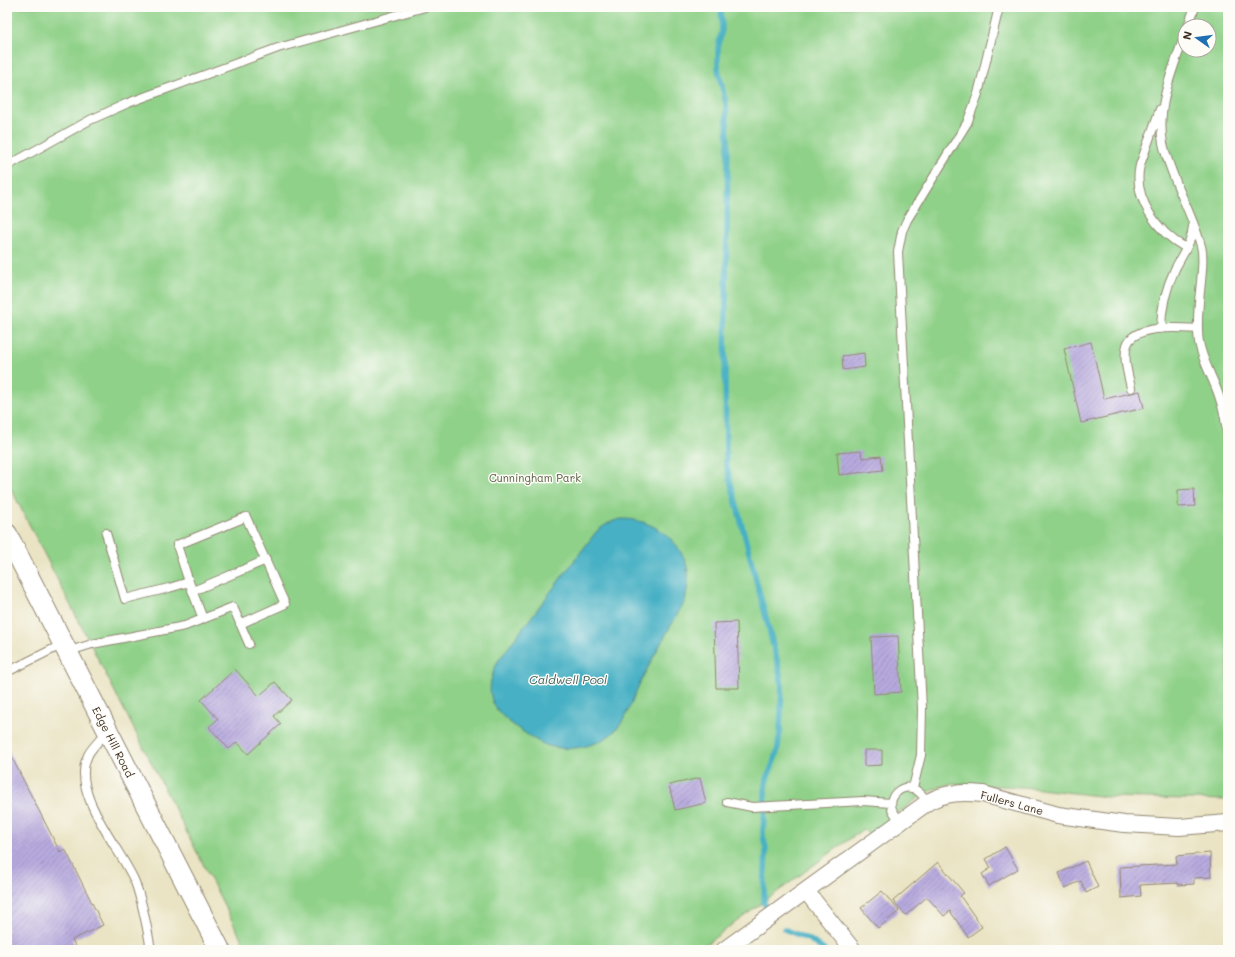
<svg xmlns="http://www.w3.org/2000/svg" width="1235" height="957" viewBox="0 0 1235 957" font-family="Mali,sans-serif">
  <style>
    .green { fill: #90d189; stroke: #667e54; fill-rule: evenodd }
    .water { fill: #46b0c4; stroke: #406d71 }
    .lines { fill: none; stroke-linecap: round; stroke-linejoin: round }
    .stream { stroke: #46b0c4; stroke-width: 5.5 }
    .building { fill: url(#building-hatch) }
    .service-casing { stroke: #928771; stroke-width: 10 }
    .minor-casing { stroke: #928771; stroke-width: 18 }
    .tertiary-casing { stroke: #928771; stroke-width: 22 }
    .service { stroke: #fff; stroke-width: 8 }
    .minor { stroke: #fff; stroke-width: 16 }
    .tertiary { stroke: #fff; stroke-width: 20 }
    .labels { text-anchor: middle; stroke-width: 3; stroke-linejoin: round; paint-order: stroke }
    .park-label { font-size: 11px; fill: #545c3e; stroke: #fdfcf7 }
    .street-label { font-size: 11px; fill: #3b2a1e; stroke: #fdfcf7 }
    .water-label { font-size: 12px; font-style: italic; fill: #3f6060; stroke: #fdfcf7 }
  </style>
  <defs>
    <pattern id="building-hatch" width="6" height="6" patternUnits="userSpaceOnUse"><rect width="6" height="6" fill="#b8aadf"/><path d="M-1 1l2-2M0 6l6-6M5 7l2-2" fill="none" stroke="#978bb4"/></pattern>
  </defs>
  <rect width="100%" height="100%" fill="#fdfcf7"/>
  <filter id="ink" filterUnits="userSpaceOnUse"><feTurbulence type="fractalNoise" baseFrequency=".025" numOctaves="2"/><feDisplacementMap in="SourceGraphic" scale="8" xChannelSelector="R" yChannelSelector="G"/><feConvolveMatrix kernelMatrix="1 2 1 2 8 2 1 2 1" color-interpolation-filters="sRGB"/></filter>
  <filter id="wash" filterUnits="userSpaceOnUse"><feTurbulence type="fractalNoise" baseFrequency=".012" numOctaves="4" result="noise"/><feDisplacementMap in="SourceGraphic" scale="16" xChannelSelector="R" yChannelSelector="G"/><feGaussianBlur stdDeviation="0.9" result="paint"/><feColorMatrix in="noise" values="0 0 0 0 0 0 0 0 0 0 0 0 0 0 0 0 0 1.4 0 .05"/><feComposite in="paint" operator="in"/></filter>
  <g filter="url(#wash)">
    <rect width="100%" height="100%" fill="#eae4c4"/>
    <path class="green" d="M 7,7 L 1228,7 L 1228,800 L 1107,797 L 1023,787 L 951,784 C 921,789 894,818 871,837 L 863,829 L 698,950 L 247,950 L 7,481 ZM 1185,26 L 1209,26 L 1209,50 L 1185,50 Z"/>
    <path class="water" d="M 621,519 C 652,518 684,541 688,573 C 689,583 687,591 685,601 C 671,625 657,650 644,675 C 633,694 628,722 610,735 C 593,748 566,752 546,745 C 537,742 530,736 522,731 C 493,712 481,696 498,661 L 596,532 C 604,525 611,521 621,519 Z"/>
    <g class="lines">
      <path class="stream" d="M 721,7 L 722,30 L 718,48 L 718,69 L 726,104 L 728,142 L 725,374 L 726,464 L 778,664 L 782,686 L 780,732 L 777,753 L 767,779 L 765,787 L 765,810 L 763,829 L 763,836 L 766,848 L 764,896 L 764,903 L 766,907
        M 784,929 L 810,940 L 824,950"/>
    </g>
    <g id="blocks">
      <path class="building" d="M 1091,342 L 1104,399 L 1140,391 L 1144,408 L 1081,423 L 1064,349 Z
        M 864,353 L 865,367 L 843,370 L 842,356 Z
        M 861,451 L 862,458 L 881,456 L 883,470 L 839,475 L 837,453 Z
        M 1194,489 L 1195,506 L 1178,507 L 1178,490 Z
        M 737,622 L 739,688 L 716,688 L 714,623 Z
        M 898,636 L 901,692 L 874,694 L 871,637 Z
        M 235,669 L 259,696 L 275,682 L 292,700 L 274,716 L 281,724 L 248,754 L 237,742 L 229,749 L 209,727 L 218,719 L 201,700 Z
        M 7,748 L 60,852 L 65,849 L 103,925 L 72,940 L 78,950 L 7,950 Z
        M 864,750 L 882,750 L 882,765 L 864,766 Z
        M 700,778 L 706,803 L 675,810 L 669,785 Z
        M 1005,847 L 1018,869 L 989,886 L 982,874 L 991,868 L 986,859 Z
        M 1210,853 L 1211,877 L 1194,878 L 1194,884 L 1178,885 L 1178,883 L 1140,885 L 1141,896 L 1121,898 L 1120,867 L 1177,864 L 1176,856 Z
        M 1086,861 L 1098,887 L 1086,893 L 1081,881 L 1065,888 L 1059,873 Z
        M 938,862 L 964,893 L 960,896 L 982,927 L 968,937 L 950,911 L 944,916 L 927,897 L 906,915 L 893,901 Z
        M 882,891 L 899,911 L 878,928 L 861,908 Z"/>
    </g>
  </g>
  <g filter="url(#ink)">
    <use href="#blocks" fill-opacity="0" stroke="#928771" stroke-width="1"/>
    <g class="lines">
      <defs>
        <path id="service" d="M 1188,26 L 1195,7
          M 1185,34 C 1173,69 1156,106 1163,143 C 1170,177 1192,212 1201,246 C 1204,257 1202,270 1201,282 C 1199,300 1196,324 1199,342 C 1202,360 1212,376 1218,393 C 1224,409 1227,427 1228,444
          M 1160,109 L 1140,165 C 1132,198 1158,233 1186,248
          M 7,166 L 90,120 L 128,103 L 278,48 L 425,7
          M 1161,329 C 1161,309 1166,288 1175,269 C 1182,255 1192,242 1193,226
          M 1131,388 C 1128,374 1123,359 1127,345 C 1134,324 1180,328 1198,329
          M 106,533 L 125,599 L 169,588 L 189,582
          M 193,591 L 266,560
          M 203,619 L 189,582 L 177,545 L 246,517 L 285,604 L 240,624
          M 68,654 L 76,649 L 92,644 L 185,626 L 233,607 L 249,644
          M 7,672 L 63,644
          M 107,732 C 101,739 92,747 88,755 C 69,793 121,848 135,882 C 143,904 147,927 151,950
          M 913,788 L 921,755 L 922,708 L 898,252 L 902,231 L 907,220 L 967,123 L 978,94 L 999,7
          M 727,802 L 752,807 L 863,801 L 891,803
          M 901,822 C 898,818 894,814 892,809 C 888,797 900,785 912,788 C 919,790 924,797 928,802"/>
        <path id="minor" d="M 806,891 L 853,950
          M 724,950 L 928,802 C 946,792 963,792 983,794 L 1058,815 L 1124,824 L 1179,827 L 1228,823"/>
        <path id="tertiary" d="M 7,534 L 220,950"/>
      </defs>
      <use href="#service" class="service-casing"/>
      <use href="#minor" class="minor-casing"/>
      <use href="#tertiary" class="tertiary-casing"/>
      <use href="#service" class="service"/>
      <use href="#minor" class="minor"/>
      <use href="#tertiary" class="tertiary"/>
    </g>
  </g>
  <g class="labels">
    <g class="park-label">
      <text x="535" y="482">Cunningham Park</text>
    </g>
    <g class="street-label">
      <text transform="translate(113 742) rotate(63)" y="4">Edge Hill Road</text>
      <text transform="translate(1012 803) rotate(15)" y="4">Fullers Lane</text>
    </g>
    <g class="water-label">
      <text x="568" y="684">Caldwell Pool</text>
    </g>
  </g>
  <rect width="1235" height="957" fill="none" stroke="#fdfcf7" stroke-width="24"/>
  <g transform="translate(1197 38) rotate(284)"><circle r="19" fill="#fdfcf7" stroke="#afa8a0"/>
  <path d="M0-3L7 15L0 10L-7 15Z" fill="#1f6fb2"/>
  <text y="-6" font-size="11" font-weight="bold" text-anchor="middle" fill="#3b2a1e">N</text>
  </g>
</svg>
